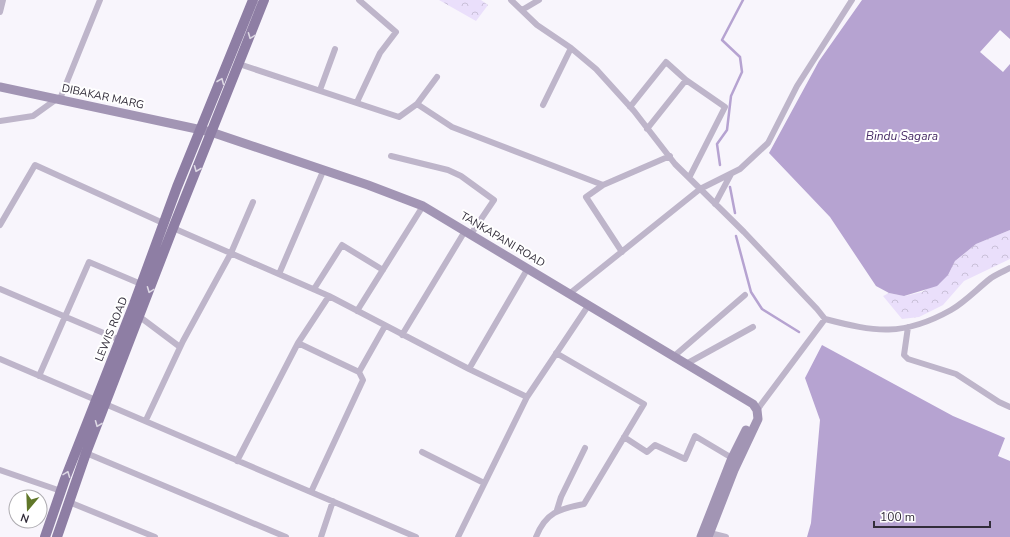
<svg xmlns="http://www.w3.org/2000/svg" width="1010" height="537" viewBox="0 0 1010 537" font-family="'Nunito Sans',sans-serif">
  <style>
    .park { fill: url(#park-crowns) }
    .water { fill: #b6a3d1 }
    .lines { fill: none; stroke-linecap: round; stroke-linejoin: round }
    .stream { stroke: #b6a3d1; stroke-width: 2.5 }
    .minor { stroke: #beb5ca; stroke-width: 6 }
    .secondary { stroke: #a295b4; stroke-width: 9 }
    .primary { stroke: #8e7ea4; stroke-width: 10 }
    .oneway { stroke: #ddd8e4 }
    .labels { text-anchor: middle; stroke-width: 4; stroke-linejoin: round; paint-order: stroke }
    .street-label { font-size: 11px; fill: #322d3a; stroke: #fff }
    .water-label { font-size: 12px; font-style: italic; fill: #482d66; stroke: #fff }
  </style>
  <defs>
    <pattern id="park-crowns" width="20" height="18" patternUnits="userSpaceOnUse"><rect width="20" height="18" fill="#eadffb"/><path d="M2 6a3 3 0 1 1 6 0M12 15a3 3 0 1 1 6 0" fill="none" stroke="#c9c0d8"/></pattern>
  </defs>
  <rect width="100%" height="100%" fill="#f8f5fc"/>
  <path class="park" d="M 439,0 L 481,0 L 488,5 L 476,21 Z
    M 1010,230 L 1010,259 L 964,281 L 943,305 L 919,317 L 902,319 L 883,296 L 889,293 L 905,296 L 922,292 L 948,275 L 955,261 L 976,244 Z"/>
  <path class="water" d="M 862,0 L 1010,0 L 1010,39 L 1000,30 L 980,52 L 1003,72 L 1010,64 L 1010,230 L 976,244 L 955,261 L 948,275 L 937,286 L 904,296 L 889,293 L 876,286 L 830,217 L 769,153 L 819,61 Z
    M 822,345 L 953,416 L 1005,438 L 998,456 L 1010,461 L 1010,537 L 807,537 L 811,523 L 820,420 L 805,378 Z"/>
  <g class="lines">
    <path class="stream" d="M 720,165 L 717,144 L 727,130 L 731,96 L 742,72 L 740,57 L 722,40 L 743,0
      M 730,187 L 735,213
      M 736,236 L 751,292 L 762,309 L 799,332"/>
    <path class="minor" d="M 511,0 L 537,25 L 571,48 L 596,69 L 634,111 L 675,164 L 744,232 L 817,309 L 825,319
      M 522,10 L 539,0
      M 0,12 L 3,0
      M 239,64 L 399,117 L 417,104 L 452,127 L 603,185 L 586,197 L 622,252
      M 320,90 L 335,49
      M 60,99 L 100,0
      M 357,102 L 380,53 L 396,32 L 359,0
      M 417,104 L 437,77
      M 543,105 L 571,48
      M 630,107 L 666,62 L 686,80
      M 0,121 L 33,116 L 58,98
      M 647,129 L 686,80 L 725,107 L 689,178
      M 391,156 L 448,170 L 461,176 L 494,200 L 471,234
      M 603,185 L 670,156
      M 715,204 L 731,174
      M 0,225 L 35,165 L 163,223
      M 173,228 L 329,296 L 469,369 L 527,397
      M 279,274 L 324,169
      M 0,289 L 120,340
      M 314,289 L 342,245 L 383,270
      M 569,294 L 700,189 L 740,169 L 768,143 L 797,86 L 852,0
      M 357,311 L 423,206
      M 140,317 L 180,347
      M 908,327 L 904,355 L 908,359 L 956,374 L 999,402 L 1010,407
      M 402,335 L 465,231
      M 298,343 L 359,372 L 363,380 L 311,492
      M 673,357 L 745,295
      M 0,359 L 416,537
      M 686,364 L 753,327
      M 469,369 L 528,268
      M 359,372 L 385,326
      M 39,376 L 89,262 L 141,284
      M 757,410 L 825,319 C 875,332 903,337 951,310 C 965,302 978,288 991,278 C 997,274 1004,271 1010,268
      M 146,420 L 183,341 L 231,253 L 253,202
      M 624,437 L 647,452 L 655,445 L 685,459 L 695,436 L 732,458
      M 422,452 L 484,483
      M 86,453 L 286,537
      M 237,461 L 298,343 L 329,296
      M 0,470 L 61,491
      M 69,502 L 155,537
      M 557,510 L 561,497 L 585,448
      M 710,533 L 726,537
      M 321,537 L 333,501
      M 458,537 L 527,397 L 588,306
      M 536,537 C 546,512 559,509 584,504 L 644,404 L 556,353"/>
    <path class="secondary" d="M 0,87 L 211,132 L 368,185 L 423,206 L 753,404 L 757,410 L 758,419 L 734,470 L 708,537
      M 701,537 L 732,458 L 746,430"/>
    <path class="primary" d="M 45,537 L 65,479 L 134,304 L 177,187 L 253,0
      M 57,537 L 86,453 L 173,228 L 264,0"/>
  </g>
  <defs><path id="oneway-chevron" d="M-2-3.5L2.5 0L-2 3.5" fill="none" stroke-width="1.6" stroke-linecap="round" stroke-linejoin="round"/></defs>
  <g class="oneway">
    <use href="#oneway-chevron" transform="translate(251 36) rotate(111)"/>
    <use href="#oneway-chevron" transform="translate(221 81) rotate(-68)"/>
    <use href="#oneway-chevron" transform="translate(197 169) rotate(112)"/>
    <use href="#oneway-chevron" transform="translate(150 290) rotate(111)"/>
    <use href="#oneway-chevron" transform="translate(98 424) rotate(112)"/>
    <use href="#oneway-chevron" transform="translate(67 474) rotate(-69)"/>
  </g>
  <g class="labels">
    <g class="street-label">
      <text transform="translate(103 96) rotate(12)" y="4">DIBAKAR MARG</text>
      <text transform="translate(503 239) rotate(31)" y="4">TANKAPANI ROAD</text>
      <text transform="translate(111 329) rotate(-68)" y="4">LEWIS ROAD</text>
    </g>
    <g class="water-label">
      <text x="902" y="140">Bindu Sagara</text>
    </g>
  </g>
  <g transform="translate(28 509) rotate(199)"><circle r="19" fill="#ffffff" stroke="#adabb0"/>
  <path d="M0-3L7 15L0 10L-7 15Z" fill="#607729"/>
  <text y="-6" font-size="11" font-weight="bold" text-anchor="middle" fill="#322d3a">N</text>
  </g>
  <path d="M874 521v6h116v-6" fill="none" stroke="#322d3a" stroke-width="2"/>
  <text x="880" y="521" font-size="12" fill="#322d3a" stroke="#ffffff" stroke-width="3" paint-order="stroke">100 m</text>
</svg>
